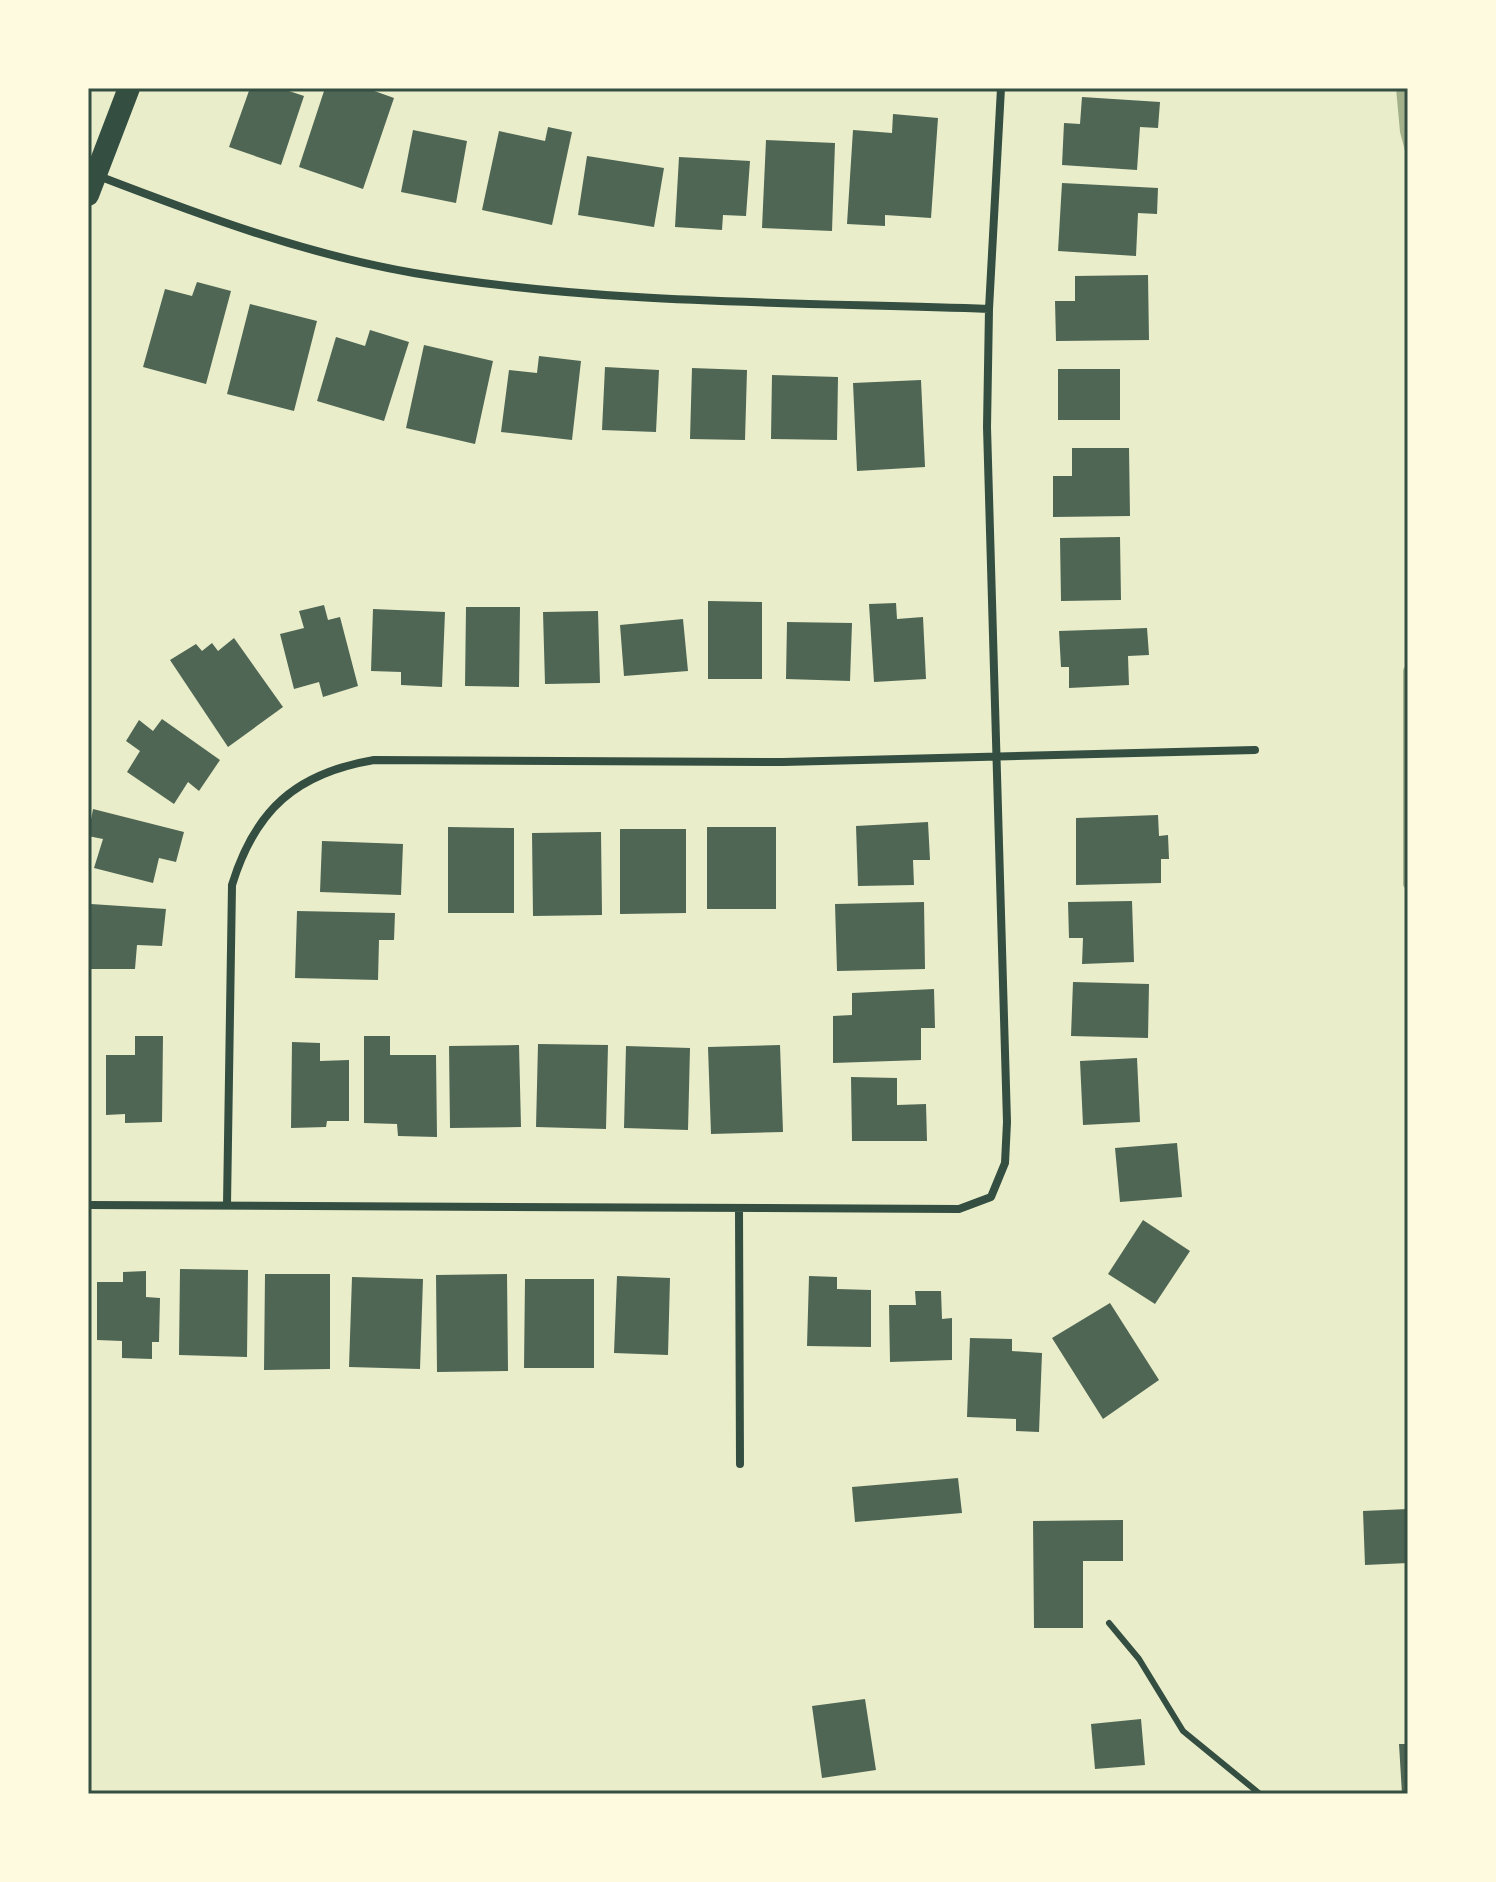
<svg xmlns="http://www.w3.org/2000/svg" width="1496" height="1882" viewBox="0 0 1496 1882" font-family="Rubik,sans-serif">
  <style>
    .water { fill: #a3b18a }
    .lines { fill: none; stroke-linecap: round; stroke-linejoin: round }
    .stream { stroke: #a3b18a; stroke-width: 10 }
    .building { fill: #4f6655 }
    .service { stroke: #344e41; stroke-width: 6 }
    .minor { stroke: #344e41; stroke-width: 8 }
    .trunk { stroke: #344e41; stroke-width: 22 }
    .neatline { fill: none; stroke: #344e41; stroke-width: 3 }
  </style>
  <rect width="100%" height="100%" fill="#e9edc9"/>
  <path class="water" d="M 1396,88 L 1408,88 L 1408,162 L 1400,132 Z"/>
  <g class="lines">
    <path class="stream" d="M 1408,671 L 1408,884"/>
  </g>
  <path class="building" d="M 250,88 L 280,88 L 304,96 L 281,165 L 229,147 Z
    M 325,88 L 366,88 L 394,98 L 363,189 L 299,167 Z
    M 1082,97 L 1160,102 L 1158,128 L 1140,127 L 1137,170 L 1062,165 L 1064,123 L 1080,124 Z
    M 893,114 L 938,118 L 931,218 L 885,215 L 885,226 L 847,224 L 853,130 L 892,133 Z
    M 548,127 L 572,132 L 552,225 L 482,210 L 499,131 L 545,141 Z
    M 413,130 L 467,141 L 456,203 L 401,192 Z
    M 766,140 L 835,143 L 832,231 L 762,228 Z
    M 587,156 L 664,168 L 654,227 L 578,215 Z
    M 679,157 L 750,161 L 746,216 L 723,215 L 722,230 L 675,227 Z
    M 1062,183 L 1158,188 L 1157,214 L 1138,213 L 1136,256 L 1058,251 Z
    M 1148,275 L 1149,340 L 1056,341 L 1055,301 L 1075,301 L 1075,276 Z
    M 197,282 L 231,291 L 206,384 L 143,367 L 165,289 L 192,296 Z
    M 250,304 L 317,321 L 294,411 L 227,394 Z
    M 370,330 L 409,342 L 384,421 L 317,401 L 336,337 L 365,346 Z
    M 424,345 L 493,361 L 475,444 L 406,428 Z
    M 539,356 L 581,361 L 572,440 L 501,432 L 509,370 L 537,373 Z
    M 605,367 L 659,370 L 656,432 L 602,430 Z
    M 692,368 L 747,370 L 745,440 L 690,439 Z
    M 1058,369 L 1120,369 L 1120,420 L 1058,420 Z
    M 772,375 L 838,377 L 837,440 L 771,439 Z
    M 921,380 L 925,467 L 857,471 L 853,383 Z
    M 1072,448 L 1129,448 L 1130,516 L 1053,517 L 1053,476 L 1072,476 Z
    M 1120,537 L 1121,600 L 1061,601 L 1060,538 Z
    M 708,601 L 762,602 L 762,679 L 708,679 Z
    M 896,603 L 897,619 L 923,617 L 926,679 L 874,682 L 869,604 Z
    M 324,605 L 328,620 L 340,617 L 358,686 L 323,697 L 319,682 L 294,689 L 280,634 L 304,628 L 299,611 Z
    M 466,607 L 520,607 L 519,687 L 465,686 Z
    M 373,609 L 445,612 L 442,687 L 401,685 L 401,672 L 371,671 Z
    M 598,611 L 600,683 L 545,684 L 543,612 Z
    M 683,619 L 688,671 L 624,676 L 620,625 Z
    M 787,622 L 852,623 L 850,681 L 786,679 Z
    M 1147,628 L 1149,655 L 1128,656 L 1129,685 L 1069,688 L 1069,667 L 1061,667 L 1059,631 Z
    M 234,638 L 283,707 L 228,747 L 170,660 L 196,644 L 202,651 L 212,643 L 218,651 Z
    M 162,719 L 220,760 L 199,791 L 188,782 L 174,804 L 127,772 L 140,751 L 126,741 L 139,720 L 153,731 Z
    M 93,809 L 184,832 L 176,862 L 159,858 L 153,883 L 94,868 L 103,839 L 88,836 Z
    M 1158,815 L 1159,836 L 1168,835 L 1169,859 L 1161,859 L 1161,883 L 1076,885 L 1076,818 Z
    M 928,822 L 930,860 L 913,860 L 914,885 L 858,886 L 856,826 Z
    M 448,827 L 514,828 L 514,913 L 448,913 Z
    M 707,827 L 776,827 L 776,909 L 707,909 Z
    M 620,829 L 686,829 L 686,913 L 620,914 Z
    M 601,832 L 602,915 L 533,916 L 532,833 Z
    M 322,841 L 403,844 L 401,895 L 320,892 Z
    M 1132,901 L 1134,962 L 1082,964 L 1083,938 L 1069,938 L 1068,902 Z
    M 924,902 L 925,969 L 837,971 L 835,904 Z
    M 91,904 L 166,909 L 162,946 L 137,945 L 135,969 L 88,969 Z
    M 297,911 L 395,913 L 394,940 L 379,940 L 378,980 L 295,978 Z
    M 1073,982 L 1149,984 L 1148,1038 L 1071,1036 Z
    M 934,989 L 935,1028 L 921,1028 L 921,1060 L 833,1063 L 833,1016 L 852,1015 L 852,993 Z
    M 135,1036 L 163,1036 L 162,1122 L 125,1123 L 125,1114 L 106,1115 L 106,1055 L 135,1055 Z
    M 364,1036 L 390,1036 L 390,1055 L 436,1055 L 437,1137 L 398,1136 L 397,1124 L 364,1123 Z
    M 292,1042 L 320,1043 L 320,1061 L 349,1060 L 349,1121 L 327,1121 L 326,1127 L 291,1128 Z
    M 538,1044 L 608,1045 L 606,1129 L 536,1127 Z
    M 519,1045 L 521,1127 L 450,1128 L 449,1046 Z
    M 780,1045 L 783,1132 L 711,1134 L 708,1047 Z
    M 626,1046 L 690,1048 L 688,1130 L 624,1128 Z
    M 1137,1058 L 1140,1122 L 1083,1125 L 1080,1061 Z
    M 851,1077 L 897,1078 L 897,1105 L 926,1104 L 927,1141 L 852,1141 Z
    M 1177,1143 L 1182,1197 L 1120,1202 L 1115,1148 Z
    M 1143,1220 L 1190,1251 L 1155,1304 L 1108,1274 Z
    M 180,1269 L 248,1270 L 247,1357 L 179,1355 Z
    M 146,1271 L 146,1297 L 160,1298 L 159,1342 L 152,1342 L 152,1359 L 122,1358 L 122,1341 L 97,1340 L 97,1282 L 123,1282 L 123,1272 Z
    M 265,1274 L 330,1274 L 330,1369 L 264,1370 Z
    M 507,1274 L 508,1371 L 437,1372 L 436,1275 Z
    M 617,1276 L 670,1278 L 668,1355 L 614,1353 Z
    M 809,1276 L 837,1277 L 837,1289 L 871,1290 L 871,1347 L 807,1346 Z
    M 352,1277 L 423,1279 L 420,1369 L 349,1367 Z
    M 525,1279 L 594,1279 L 594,1368 L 524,1368 Z
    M 915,1291 L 941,1291 L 942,1319 L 952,1318 L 952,1360 L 890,1362 L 889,1305 L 916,1305 Z
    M 1110,1303 L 1159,1380 L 1103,1419 L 1052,1338 Z
    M 970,1338 L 1012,1339 L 1012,1351 L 1042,1353 L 1039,1432 L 1016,1431 L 1016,1419 L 967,1417 Z
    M 958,1478 L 962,1513 L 855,1522 L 852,1487 Z
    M 1408,1509 L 1408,1563 L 1365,1565 L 1363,1511 Z
    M 1123,1520 L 1123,1561 L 1083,1561 L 1083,1628 L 1034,1628 L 1033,1521 Z
    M 865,1699 L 876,1770 L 822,1778 L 812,1706 Z
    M 1141,1719 L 1145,1765 L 1095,1769 L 1091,1724 Z
    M 1399,1744 L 1408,1744 L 1408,1794 L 1402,1794 Z"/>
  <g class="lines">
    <path class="service" d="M 1109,1623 L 1139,1659 L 1183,1731 L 1260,1794"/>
    <path class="minor" d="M 96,175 C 200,215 304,254 414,273 C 604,305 797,302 989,309
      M 88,1205 L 959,1209 L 991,1197 L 1005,1163 L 1007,1122 L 987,427 L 989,309 L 1001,88
      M 227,1205 L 232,885 C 255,810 296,773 374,760 L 783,762 L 1255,750
      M 739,1210 L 740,1464"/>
    <path class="trunk" d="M 88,195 L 129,88"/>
  </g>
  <rect width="1496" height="1882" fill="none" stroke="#fefae0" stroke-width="180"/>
  <rect x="90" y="90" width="1316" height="1702" class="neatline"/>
</svg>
